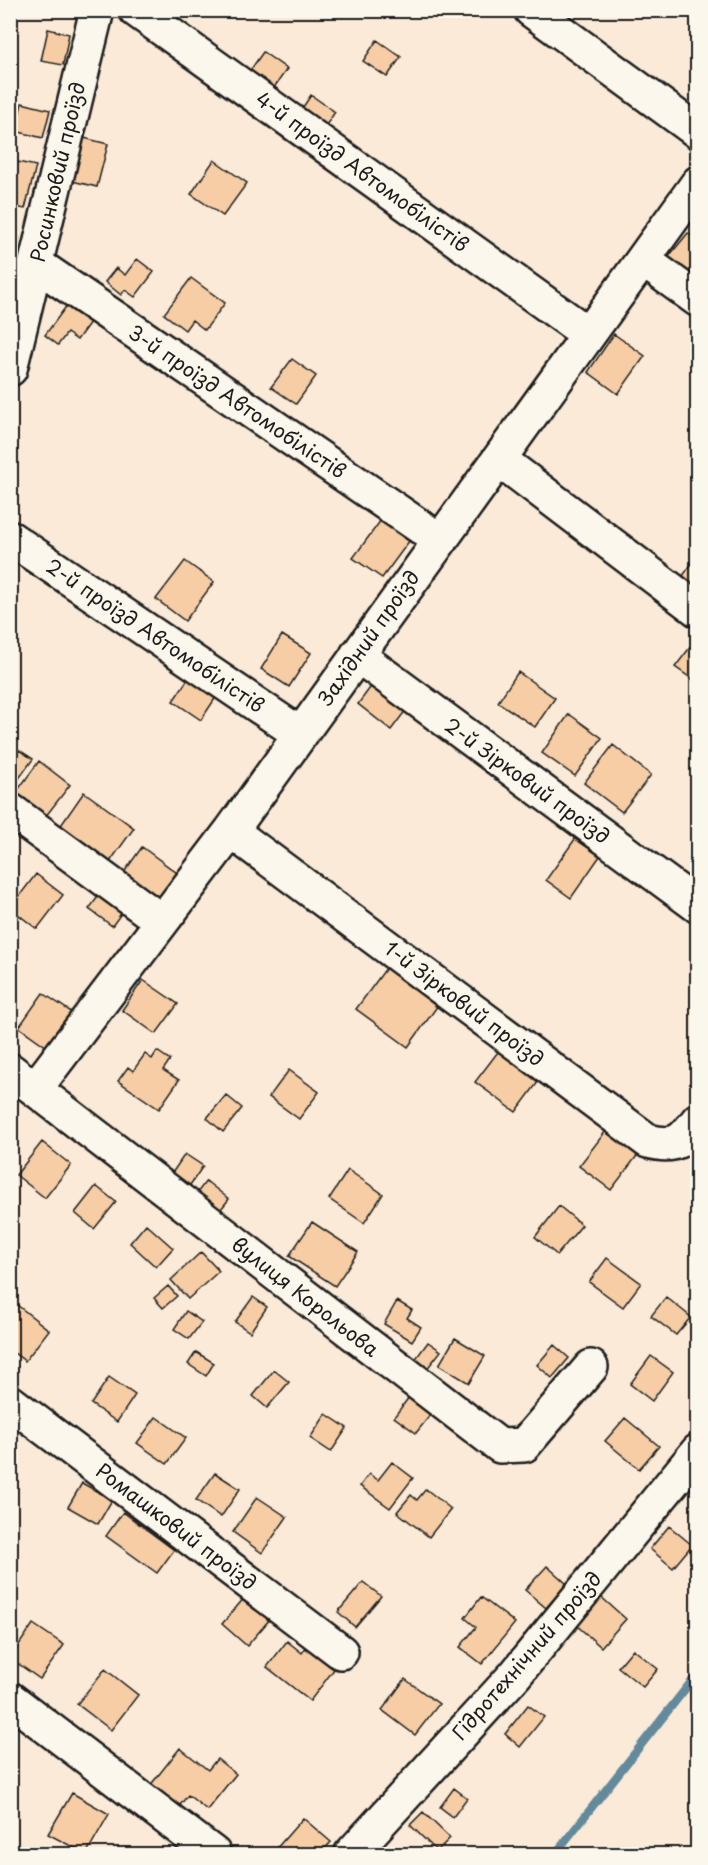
<svg xmlns="http://www.w3.org/2000/svg" width="708" height="1865" viewBox="0 0 708 1865" font-family="'Playpen Sans',sans-serif">
  <style>
    .lines { fill: none; stroke-linecap: round; stroke-linejoin: round }
    .stream { stroke: #62899c; stroke-width: 8 }
    .building { fill: #f6cda5; stroke: #1c1c1c; stroke-width: 1.5 }
    .minor-casing { stroke: #1c1c1c; stroke-width: 38 }
    .minor { stroke: #fbf7ec; stroke-width: 33 }
    .labels { text-anchor: middle; stroke-width: 5; stroke-linejoin: round; paint-order: stroke }
    .street-label { font-size: 20px; fill: #1c1c1c; stroke: #fbf7ec }
  </style>
  <rect width="100%" height="100%" fill="#faead7"/>
  <filter id="ink" filterUnits="userSpaceOnUse"><feTurbulence type="fractalNoise" baseFrequency=".0167" numOctaves="2"/><feDisplacementMap in="SourceGraphic" scale="12" xChannelSelector="R" yChannelSelector="G"/><feConvolveMatrix kernelMatrix="1 2 1 2 8 2 1 2 1" color-interpolation-filters="sRGB"/></filter>
  <g filter="url(#ink)">
    <g class="lines">
      <path class="stream" d="M 555,1854 L 698,1673"/>
    </g>
    <path class="building" d="M 48,29 L 69,34 L 63,65 L 41,61 Z
      M 377,40 L 401,57 L 387,77 L 363,61 Z
      M 263,52 L 287,69 L 273,89 L 249,72 Z
      M 311,95 L 335,112 L 321,133 L 297,116 Z
      M 22,103 L 50,110 L 43,138 L 15,131 Z
      M 80,137 L 108,144 L 97,187 L 68,180 Z
      M 214,160 L 247,183 L 223,216 L 191,194 Z
      M 18,162 L 36,166 L 25,209 L 10,206 L 10,169 L 15,170 Z
      M 688,233 L 698,240 L 698,284 L 665,261 Z
      M 10,235 L 19,238 L 12,264 L 10,264 Z
      M 137,259 L 154,272 L 135,297 L 125,290 L 121,295 L 105,282 L 116,268 L 125,275 Z
      M 191,278 L 225,303 L 205,330 L 192,320 L 185,330 L 164,314 Z
      M 73,297 L 96,314 L 77,340 L 67,333 L 58,345 L 45,335 Z
      M 614,334 L 645,356 L 618,394 L 588,372 Z
      M 292,359 L 316,376 L 296,404 L 271,387 Z
      M 381,520 L 410,540 L 382,578 L 353,558 Z
      M 698,555 L 698,588 L 682,577 Z
      M 185,561 L 214,582 L 185,621 L 156,599 Z
      M 282,635 L 311,653 L 289,687 L 261,669 Z
      M 698,637 L 698,683 L 675,667 Z
      M 194,670 L 222,688 L 201,720 L 173,701 Z
      M 518,672 L 555,698 L 535,727 L 498,702 Z
      M 378,677 L 412,702 L 391,730 L 358,704 Z
      M 569,714 L 602,738 L 575,776 L 542,753 Z
      M 613,745 L 651,775 L 622,812 L 584,783 Z
      M 19,750 L 33,759 L 10,791 L 10,760 Z
      M 39,761 L 70,785 L 42,821 L 12,798 Z
      M 84,792 L 134,828 L 107,866 L 57,831 Z
      M 575,839 L 600,856 L 571,898 L 546,880 Z
      M 142,847 L 177,873 L 155,903 L 120,878 Z
      M 36,874 L 63,895 L 37,929 L 10,908 Z
      M 100,894 L 123,911 L 112,926 L 89,909 Z
      M 389,964 L 441,1001 L 408,1047 L 356,1009 Z
      M 143,980 L 178,1004 L 156,1034 L 122,1010 Z
      M 43,993 L 71,1012 L 47,1047 L 19,1027 Z
      M 504,1044 L 544,1074 L 516,1112 L 475,1082 Z
      M 157,1051 L 170,1060 L 163,1070 L 179,1080 L 159,1109 L 118,1081 L 128,1067 L 133,1071 L 145,1054 L 152,1059 Z
      M 289,1070 L 319,1092 L 299,1119 L 269,1097 Z
      M 226,1095 L 242,1108 L 223,1132 L 207,1118 Z
      M 612,1123 L 643,1148 L 611,1190 L 579,1166 Z
      M 42,1142 L 71,1165 L 45,1198 L 16,1175 Z
      M 185,1154 L 203,1166 L 186,1191 L 168,1179 Z
      M 348,1170 L 383,1194 L 364,1223 L 329,1199 Z
      M 206,1181 L 229,1199 L 217,1214 L 194,1197 Z
      M 96,1186 L 116,1202 L 94,1229 L 75,1213 Z
      M 559,1206 L 582,1225 L 557,1255 L 535,1237 Z
      M 312,1222 L 358,1252 L 335,1286 L 289,1256 Z
      M 146,1224 L 173,1248 L 156,1267 L 130,1243 Z
      M 201,1252 L 219,1271 L 188,1299 L 171,1280 Z
      M 607,1258 L 641,1283 L 623,1307 L 589,1282 Z
      M 168,1286 L 177,1296 L 163,1308 L 154,1298 Z
      M 253,1297 L 267,1307 L 250,1332 L 235,1322 Z
      M 666,1297 L 691,1317 L 676,1335 L 651,1316 Z
      M 397,1301 L 412,1310 L 407,1318 L 421,1327 L 412,1341 L 384,1324 Z
      M 17,1305 L 49,1330 L 25,1361 L 10,1350 L 10,1314 Z
      M 186,1311 L 202,1322 L 189,1339 L 174,1329 Z
      M 455,1338 L 485,1356 L 469,1383 L 439,1365 Z
      M 428,1342 L 441,1351 L 426,1370 L 414,1361 Z
      M 554,1345 L 569,1358 L 552,1378 L 537,1365 Z
      M 196,1352 L 214,1363 L 206,1376 L 188,1364 Z
      M 651,1356 L 673,1372 L 652,1401 L 630,1384 Z
      M 274,1370 L 289,1382 L 267,1408 L 253,1396 Z
      M 109,1377 L 135,1395 L 117,1422 L 91,1404 Z
      M 409,1397 L 432,1413 L 416,1433 L 394,1417 Z
      M 326,1414 L 347,1428 L 331,1452 L 310,1438 Z
      M 156,1417 L 186,1438 L 167,1464 L 137,1443 Z
      M 625,1418 L 659,1446 L 639,1469 L 605,1441 Z
      M 392,1462 L 413,1478 L 390,1508 L 360,1486 L 369,1474 L 378,1480 Z
      M 215,1473 L 240,1489 L 221,1517 L 196,1500 Z
      M 82,1483 L 112,1500 L 98,1524 L 68,1507 Z
      M 426,1489 L 451,1509 L 429,1537 L 397,1512 L 411,1495 L 417,1500 Z
      M 257,1497 L 287,1517 L 262,1553 L 233,1532 Z
      M 123,1512 L 174,1550 L 157,1573 L 106,1536 Z
      M 669,1526 L 692,1545 L 673,1568 L 650,1549 Z
      M 547,1566 L 567,1584 L 546,1608 L 525,1590 Z
      M 363,1582 L 381,1596 L 355,1627 L 338,1612 Z
      M 251,1590 L 276,1612 L 247,1646 L 222,1624 Z
      M 600,1596 L 626,1619 L 601,1647 L 575,1624 Z
      M 481,1597 L 515,1623 L 482,1664 L 460,1647 L 476,1627 L 465,1618 Z
      M 33,1624 L 64,1645 L 40,1679 L 10,1658 Z
      M 287,1641 L 302,1653 L 307,1646 L 335,1668 L 310,1701 L 267,1667 Z
      M 633,1649 L 658,1669 L 643,1687 L 618,1667 Z
      M 105,1669 L 138,1695 L 111,1730 L 77,1704 Z
      M 405,1679 L 439,1704 L 415,1735 L 382,1710 Z
      M 528,1705 L 544,1717 L 520,1747 L 505,1734 Z
      M 180,1748 L 208,1770 L 217,1759 L 236,1774 L 207,1810 L 188,1795 L 177,1809 L 149,1787 Z
      M 454,1788 L 467,1798 L 453,1817 L 440,1807 Z
      M 72,1793 L 109,1814 L 86,1854 L 48,1834 Z
      M 423,1812 L 450,1838 L 437,1851 L 410,1825 Z
      M 303,1818 L 331,1842 L 320,1854 L 282,1854 L 276,1849 Z"/>
    <g class="lines">
      <defs>
        <path id="minor" d="M 136,10 L 588,334
          M 531,10 L 698,132
          M 643,260 L 698,300
          M 36,264 L 438,539
          M 10,369 L 97,10
          M 500,460 L 698,610
          M 10,538 L 300,734
          M 357,655 L 698,906
          M 10,810 L 160,920
          M 231,831 L 648,1141 C 676,1148 681,1142 698,1120
          M 10,1070 L 500,1446 L 524,1445 L 591,1367
          M 35,1089 L 231,831 L 698,183
          M 10,1402 L 341,1652
          M 10,1699 L 214,1854
          M 351,1854 L 515,1675 L 698,1451"/>
      </defs>
      <use href="#minor" class="minor-casing"/>
      <use href="#minor" class="minor"/>
    </g>
  </g>
  <g class="labels">
    <g class="street-label">
      <text transform="translate(58 172) rotate(-77)" y="7">Росинковий проїзд</text>
      <text transform="translate(362 172) rotate(36)" y="7">4-й проїзд Автомобілістів</text>
      <text transform="translate(237 402) rotate(34)" y="7">3-й проїзд Автомобілістів</text>
      <text transform="translate(155 636) rotate(34)" y="7">2-й проїзд Автомобілістів</text>
      <text transform="translate(369 638) rotate(-55)" y="7">Західний проїзд</text>
      <text transform="translate(527 781) rotate(36)" y="7">2-й Зірковий проїзд</text>
      <text transform="translate(464 1004) rotate(37)" y="7">1-й Зірковий проїзд</text>
      <text transform="translate(305 1297) rotate(38)" y="7">вулиця Корольова</text>
      <text transform="translate(176 1527) rotate(37)" y="7">Ромашковий проїзд</text>
      <text transform="translate(527 1656) rotate(-49)" y="7">Гідротехнічний проїзд</text>
    </g>
  </g>
  <rect width="708" height="1865" fill="none" stroke="#fbf7ec" stroke-width="36"/>
  <rect x="18" y="18" width="672" height="1829" fill="none" stroke="#1c1c1c" stroke-width="2" filter="url(#ink)"/>
</svg>
